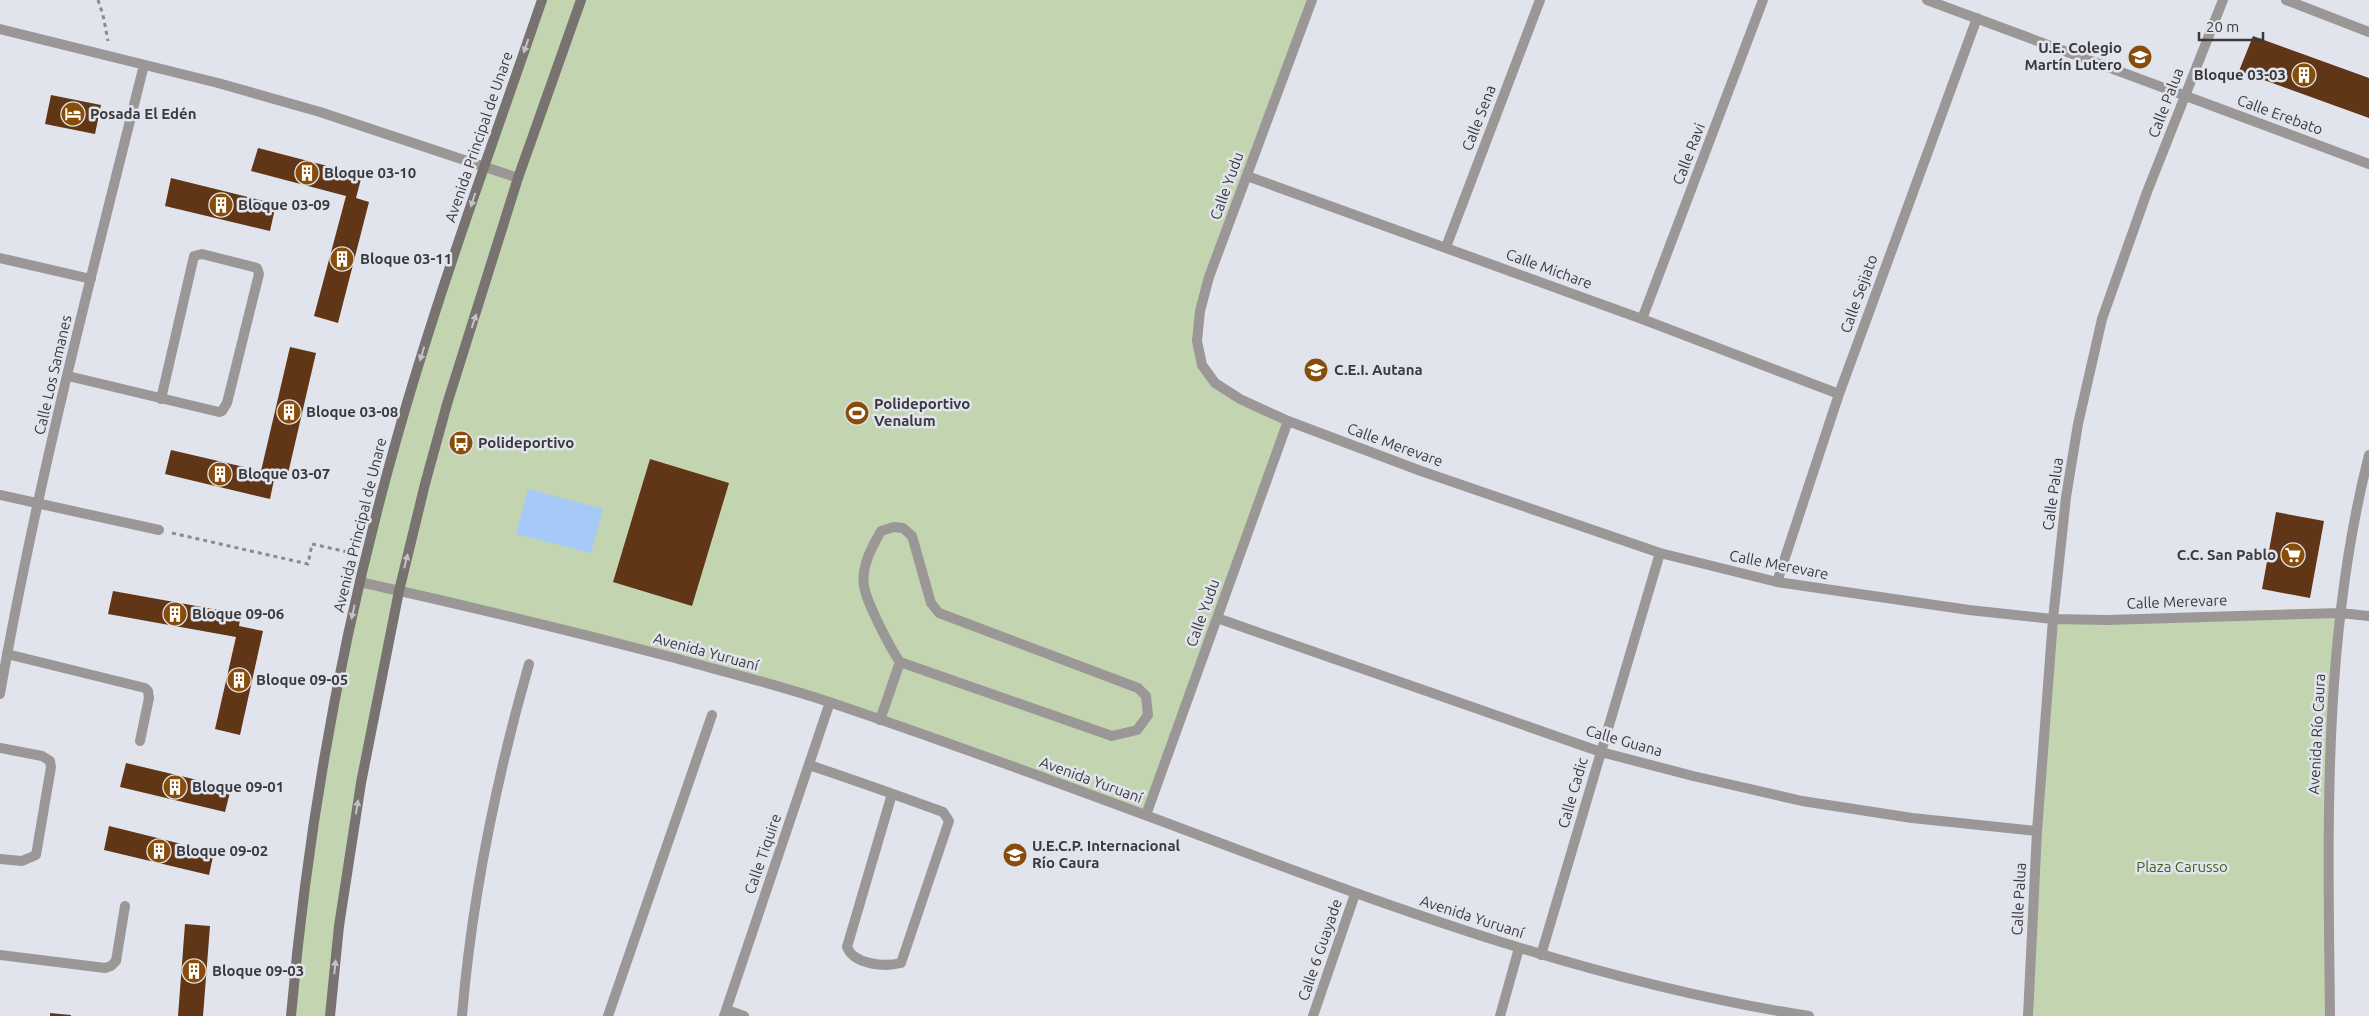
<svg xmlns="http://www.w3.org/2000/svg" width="2369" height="1016" viewBox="0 0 2369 1016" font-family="Ubuntu,sans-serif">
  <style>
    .green { fill: #c3d5b0 }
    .water { fill: #a5caf7 }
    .building { fill: #613617 }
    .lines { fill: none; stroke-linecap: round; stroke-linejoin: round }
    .path { stroke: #898b91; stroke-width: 3; stroke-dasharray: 4 4; stroke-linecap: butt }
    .lane { stroke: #9b9796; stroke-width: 10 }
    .street { stroke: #9b9796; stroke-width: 10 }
    .secondary { stroke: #787271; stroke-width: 10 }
    .oneway { fill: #c2c2c7 }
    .labels { text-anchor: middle; stroke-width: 5; stroke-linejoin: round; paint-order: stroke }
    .poi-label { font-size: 15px; font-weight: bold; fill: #393a3d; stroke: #e1e4ec; text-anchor: start }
    .street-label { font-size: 15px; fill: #393a3d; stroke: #e1e4ec }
    .park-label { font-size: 15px; fill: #456219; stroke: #e1e4ec }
  </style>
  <rect width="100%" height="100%" fill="#e1e4ec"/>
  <path class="green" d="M 542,0 L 1312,0 L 1209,277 L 1197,341 L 1215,383 L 1288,421 L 1146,815 L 830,702 L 399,591 L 377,697 L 330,1016 L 291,1016 L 324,753 L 397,438 Z
    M 2340,613 L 2336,660 L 2330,1016 L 2028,1016 L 2053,619 Z"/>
  <path class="water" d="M 528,489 L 603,509 L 591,553 L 516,534 Z"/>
  <path class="building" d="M 2253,36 L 2369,78 L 2369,118 L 2239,71 Z
    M 51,95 L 101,105 L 95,134 L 45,124 Z
    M 258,148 L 362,175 L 356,198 L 369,202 L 338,323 L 314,316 L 346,196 L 251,171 Z
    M 171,178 L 276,204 L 270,231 L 165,206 Z
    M 290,347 L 316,353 L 287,478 L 275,475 L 270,499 L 165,474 L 171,450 L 261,471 Z
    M 650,459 L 729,483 L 692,606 L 613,582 Z
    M 2276,512 L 2324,521 L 2310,598 L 2262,589 Z
    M 113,591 L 241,614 L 239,626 L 263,631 L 240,735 L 215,729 L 236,637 L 108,614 Z
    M 126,763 L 231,788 L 225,812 L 120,787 Z
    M 109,826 L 214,852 L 209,875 L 104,850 Z
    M 185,924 L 210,926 L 203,1016 L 178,1016 Z
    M 50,1013 L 71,1015 L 71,1016 L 50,1016 Z"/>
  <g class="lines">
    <path class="path" d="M 98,0 L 103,15 L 108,41
      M 172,533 L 308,564 L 312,544 L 352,553"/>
    <path class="lane" d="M 2286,0 L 2369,32
      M 68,376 L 219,412 L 222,411 L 227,403 L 259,274 L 257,268 L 202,254 L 194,256 L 161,399
      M 894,527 L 903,528 L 912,536 L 931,603 L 939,613 L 1138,688 L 1146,696 L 1148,715 L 1137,730 L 1112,736 L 900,662 C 890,648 866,601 864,586 C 861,566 872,547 881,531 Z
      M 7,654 L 145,688 L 148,691 L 149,698 L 140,741
      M 880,720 L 900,662
      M 0,748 L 42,756 L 50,761 L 51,767 L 36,855 L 22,861 L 0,859
      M 809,765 C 854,780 899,796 943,812 L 949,821 L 901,963 C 885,967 854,965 847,947 L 892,794
      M 0,955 L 105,968 L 111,966 L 116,961 L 125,906"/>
    <path class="street" d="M 1312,0 L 1209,277 L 1200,311 L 1197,341 L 1202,365 L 1215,383 L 1240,399 L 1288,421 L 1421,471 L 1660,553 L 1777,582 L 1969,610 L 2053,619 L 2107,620 L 2340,613 L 2369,616
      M 1927,0 L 2369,164
      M 0,29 L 218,83 L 320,112 L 518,178
      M 1247,176 L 1642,319 L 1839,394
      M 1446,247 L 1540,0
      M 0,258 L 91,279
      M 1642,319 L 1763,0
      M 0,495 L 159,530
      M 360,582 C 464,605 568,630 671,657 C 725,672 779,685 832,703 C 957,745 1081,791 1204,837 C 1401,911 1600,984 1809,1016
      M 1777,582 L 1839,394 L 1977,18
      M 1217,618 L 1601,752 L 1693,776 L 1802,801 L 1912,818 L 2037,831
      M 0,694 C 37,482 92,273 144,65
      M 1146,815 L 1288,421
      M 1541,955 L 1660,553
      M 727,1010 L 744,1016
      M 462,1016 C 472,896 496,780 529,664
      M 608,1016 L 712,715
      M 724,1016 L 830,702
      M 1313,1016 L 1355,894
      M 1500,1016 L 1519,948
      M 2028,1016 L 2037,831 L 2053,619 L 2066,497 L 2078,424 L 2102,319 L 2147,192 L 2223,0
      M 2330,1016 C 2328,829 2322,638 2369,455"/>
    <path class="secondary" d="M 291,1016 C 308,821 343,629 396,441 C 438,292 492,146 542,0
      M 330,1016 L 339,926 L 361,783 L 399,591 L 425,484 L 447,404 L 518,178 L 581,0"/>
  </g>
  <defs><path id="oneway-solid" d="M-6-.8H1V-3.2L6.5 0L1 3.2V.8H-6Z" transform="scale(1.25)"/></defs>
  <g class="oneway">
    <use href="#oneway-solid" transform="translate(526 46) rotate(109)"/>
    <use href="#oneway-solid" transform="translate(473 200) rotate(108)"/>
    <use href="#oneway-solid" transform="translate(474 321) rotate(-72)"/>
    <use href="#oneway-solid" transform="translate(422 354) rotate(107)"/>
    <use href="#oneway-solid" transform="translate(406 561) rotate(-76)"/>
    <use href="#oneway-solid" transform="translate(353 612) rotate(103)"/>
    <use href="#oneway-solid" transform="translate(357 807) rotate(-81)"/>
    <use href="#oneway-solid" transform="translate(335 967) rotate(-84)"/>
  </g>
  <defs>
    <symbol id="school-disc" viewBox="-11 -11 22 22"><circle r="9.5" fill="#894d0a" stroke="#e1e4ec"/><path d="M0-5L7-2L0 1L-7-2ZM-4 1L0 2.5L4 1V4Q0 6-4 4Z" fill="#fff"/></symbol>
    <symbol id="building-disc" viewBox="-11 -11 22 22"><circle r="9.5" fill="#894d0a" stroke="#e1e4ec"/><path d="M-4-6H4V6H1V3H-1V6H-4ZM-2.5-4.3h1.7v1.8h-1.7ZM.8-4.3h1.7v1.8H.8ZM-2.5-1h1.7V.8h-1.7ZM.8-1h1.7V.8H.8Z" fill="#fff"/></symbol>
    <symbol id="hotel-disc" viewBox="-11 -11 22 22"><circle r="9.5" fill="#894d0a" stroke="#e1e4ec"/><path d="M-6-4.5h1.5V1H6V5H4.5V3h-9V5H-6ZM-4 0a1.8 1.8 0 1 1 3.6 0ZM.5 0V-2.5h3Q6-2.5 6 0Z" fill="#fff"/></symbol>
    <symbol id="stadium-disc" viewBox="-11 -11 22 22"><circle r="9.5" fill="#894d0a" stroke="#e1e4ec"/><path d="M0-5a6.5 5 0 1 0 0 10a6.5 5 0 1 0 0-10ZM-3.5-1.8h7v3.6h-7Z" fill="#fff"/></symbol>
    <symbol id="bus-disc" viewBox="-11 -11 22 22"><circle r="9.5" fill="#894d0a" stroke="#e1e4ec"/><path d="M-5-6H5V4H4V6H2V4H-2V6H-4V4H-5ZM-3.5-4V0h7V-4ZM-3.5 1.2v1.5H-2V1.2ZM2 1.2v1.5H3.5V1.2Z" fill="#fff"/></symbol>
    <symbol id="supermarket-disc" viewBox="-11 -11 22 22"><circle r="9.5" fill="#894d0a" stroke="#e1e4ec"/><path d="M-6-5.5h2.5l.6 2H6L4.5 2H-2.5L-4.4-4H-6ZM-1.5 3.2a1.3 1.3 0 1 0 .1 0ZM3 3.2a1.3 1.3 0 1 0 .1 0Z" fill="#fff"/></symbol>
  </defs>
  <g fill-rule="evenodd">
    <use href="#school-disc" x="2126" y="43" width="28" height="28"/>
    <use href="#building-disc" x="2290" y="61" width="28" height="28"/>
    <use href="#hotel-disc" x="59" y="100" width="28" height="28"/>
    <use href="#building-disc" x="293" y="159" width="28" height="28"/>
    <use href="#building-disc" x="207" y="191" width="28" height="28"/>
    <use href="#building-disc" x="328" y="245" width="28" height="28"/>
    <use href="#school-disc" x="1302" y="356" width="28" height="28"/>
    <use href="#building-disc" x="275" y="398" width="28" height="28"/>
    <use href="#stadium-disc" x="843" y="399" width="28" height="28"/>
    <use href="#bus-disc" x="447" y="429" width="28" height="28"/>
    <use href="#building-disc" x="206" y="460" width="28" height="28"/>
    <use href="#supermarket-disc" x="2279" y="541" width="28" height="28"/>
    <use href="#building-disc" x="161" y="600" width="28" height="28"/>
    <use href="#building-disc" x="225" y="666" width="28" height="28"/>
    <use href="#building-disc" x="161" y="773" width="28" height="28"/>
    <use href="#building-disc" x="145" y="837" width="28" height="28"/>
    <use href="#school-disc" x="1001" y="841" width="28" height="28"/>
    <use href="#building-disc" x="180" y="957" width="28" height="28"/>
  </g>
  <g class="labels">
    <g class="poi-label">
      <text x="2122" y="53" text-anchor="end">U.E. Colegio<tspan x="2122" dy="17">Martín Lutero</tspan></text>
      <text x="2286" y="80" text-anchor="end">Bloque 03-03</text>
      <text x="90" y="119">Posada El Edén</text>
      <text x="324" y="178">Bloque 03-10</text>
      <text x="238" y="210">Bloque 03-09</text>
      <text x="360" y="264">Bloque 03-11</text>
      <text x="1334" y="375">C.E.I. Autana</text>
      <text x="874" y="409">Polideportivo<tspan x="874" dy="17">Venalum</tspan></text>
      <text x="306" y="417">Bloque 03-08</text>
      <text x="478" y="448">Polideportivo</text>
      <text x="238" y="479">Bloque 03-07</text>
      <text x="2276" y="560" text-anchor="end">C.C. San Pablo</text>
      <text x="192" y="619">Bloque 09-06</text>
      <text x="256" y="685">Bloque 09-05</text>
      <text x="192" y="792">Bloque 09-01</text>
      <text x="1032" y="851">U.E.C.P. Internacional<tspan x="1032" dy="17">Río Caura</tspan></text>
      <text x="176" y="856">Bloque 09-02</text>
      <text x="212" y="976">Bloque 09-03</text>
    </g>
    <g class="street-label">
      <text transform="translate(2166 103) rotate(-69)" y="5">Calle Palua</text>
      <text transform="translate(2280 115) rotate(20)" y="5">Calle Erebato</text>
      <text transform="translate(1479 118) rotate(-69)" y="5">Calle Sena</text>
      <text transform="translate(479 137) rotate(-71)" y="5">Avenida Principal de Unare</text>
      <text transform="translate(1689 154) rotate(-69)" y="5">Calle Ravi</text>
      <text transform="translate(1227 186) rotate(-70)" y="5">Calle Yudu</text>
      <text transform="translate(1549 269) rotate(20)" y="5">Calle Michare</text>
      <text transform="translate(1859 294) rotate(-70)" y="5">Calle Sejiato</text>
      <text transform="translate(53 375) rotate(-77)" y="5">Calle Los Samanes</text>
      <text transform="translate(1395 445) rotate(20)" y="5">Calle Merevare</text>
      <text transform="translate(2053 494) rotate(-82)" y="5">Calle Palua</text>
      <text transform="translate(360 525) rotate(-76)" y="5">Avenida Principal de Unare</text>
      <text transform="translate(1779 565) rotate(11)" y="5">Calle Merevare</text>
      <text transform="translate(2177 602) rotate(-2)" y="5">Calle Merevare</text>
      <text transform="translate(1203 613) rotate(-70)" y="5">Calle Yudu</text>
      <text transform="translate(706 652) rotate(15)" y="5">Avenida Yuruaní</text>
      <text transform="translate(2317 734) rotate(-87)" y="5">Avenida Río Caura</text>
      <text transform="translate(1624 741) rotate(16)" y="5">Calle Guana</text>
      <text transform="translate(1091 780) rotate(20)" y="5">Avenida Yuruaní</text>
      <text transform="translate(1573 793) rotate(-74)" y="5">Calle Cadic</text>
      <text transform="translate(763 854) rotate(-71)" y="5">Calle Tiquire</text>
      <text transform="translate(2019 899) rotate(-87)" y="5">Calle Palua</text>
      <text transform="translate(1472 917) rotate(18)" y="5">Avenida Yuruaní</text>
      <text transform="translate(1320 950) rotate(-71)" y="5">Calle 6 Guayade</text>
    </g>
    <g class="park-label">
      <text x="2182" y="872">Plaza Carusso</text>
    </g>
  </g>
  <path d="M2199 32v8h64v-8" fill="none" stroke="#393a3d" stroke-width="2.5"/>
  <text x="2206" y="32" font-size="15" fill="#393a3d" stroke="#e1e4ec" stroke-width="4" paint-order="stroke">20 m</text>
</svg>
